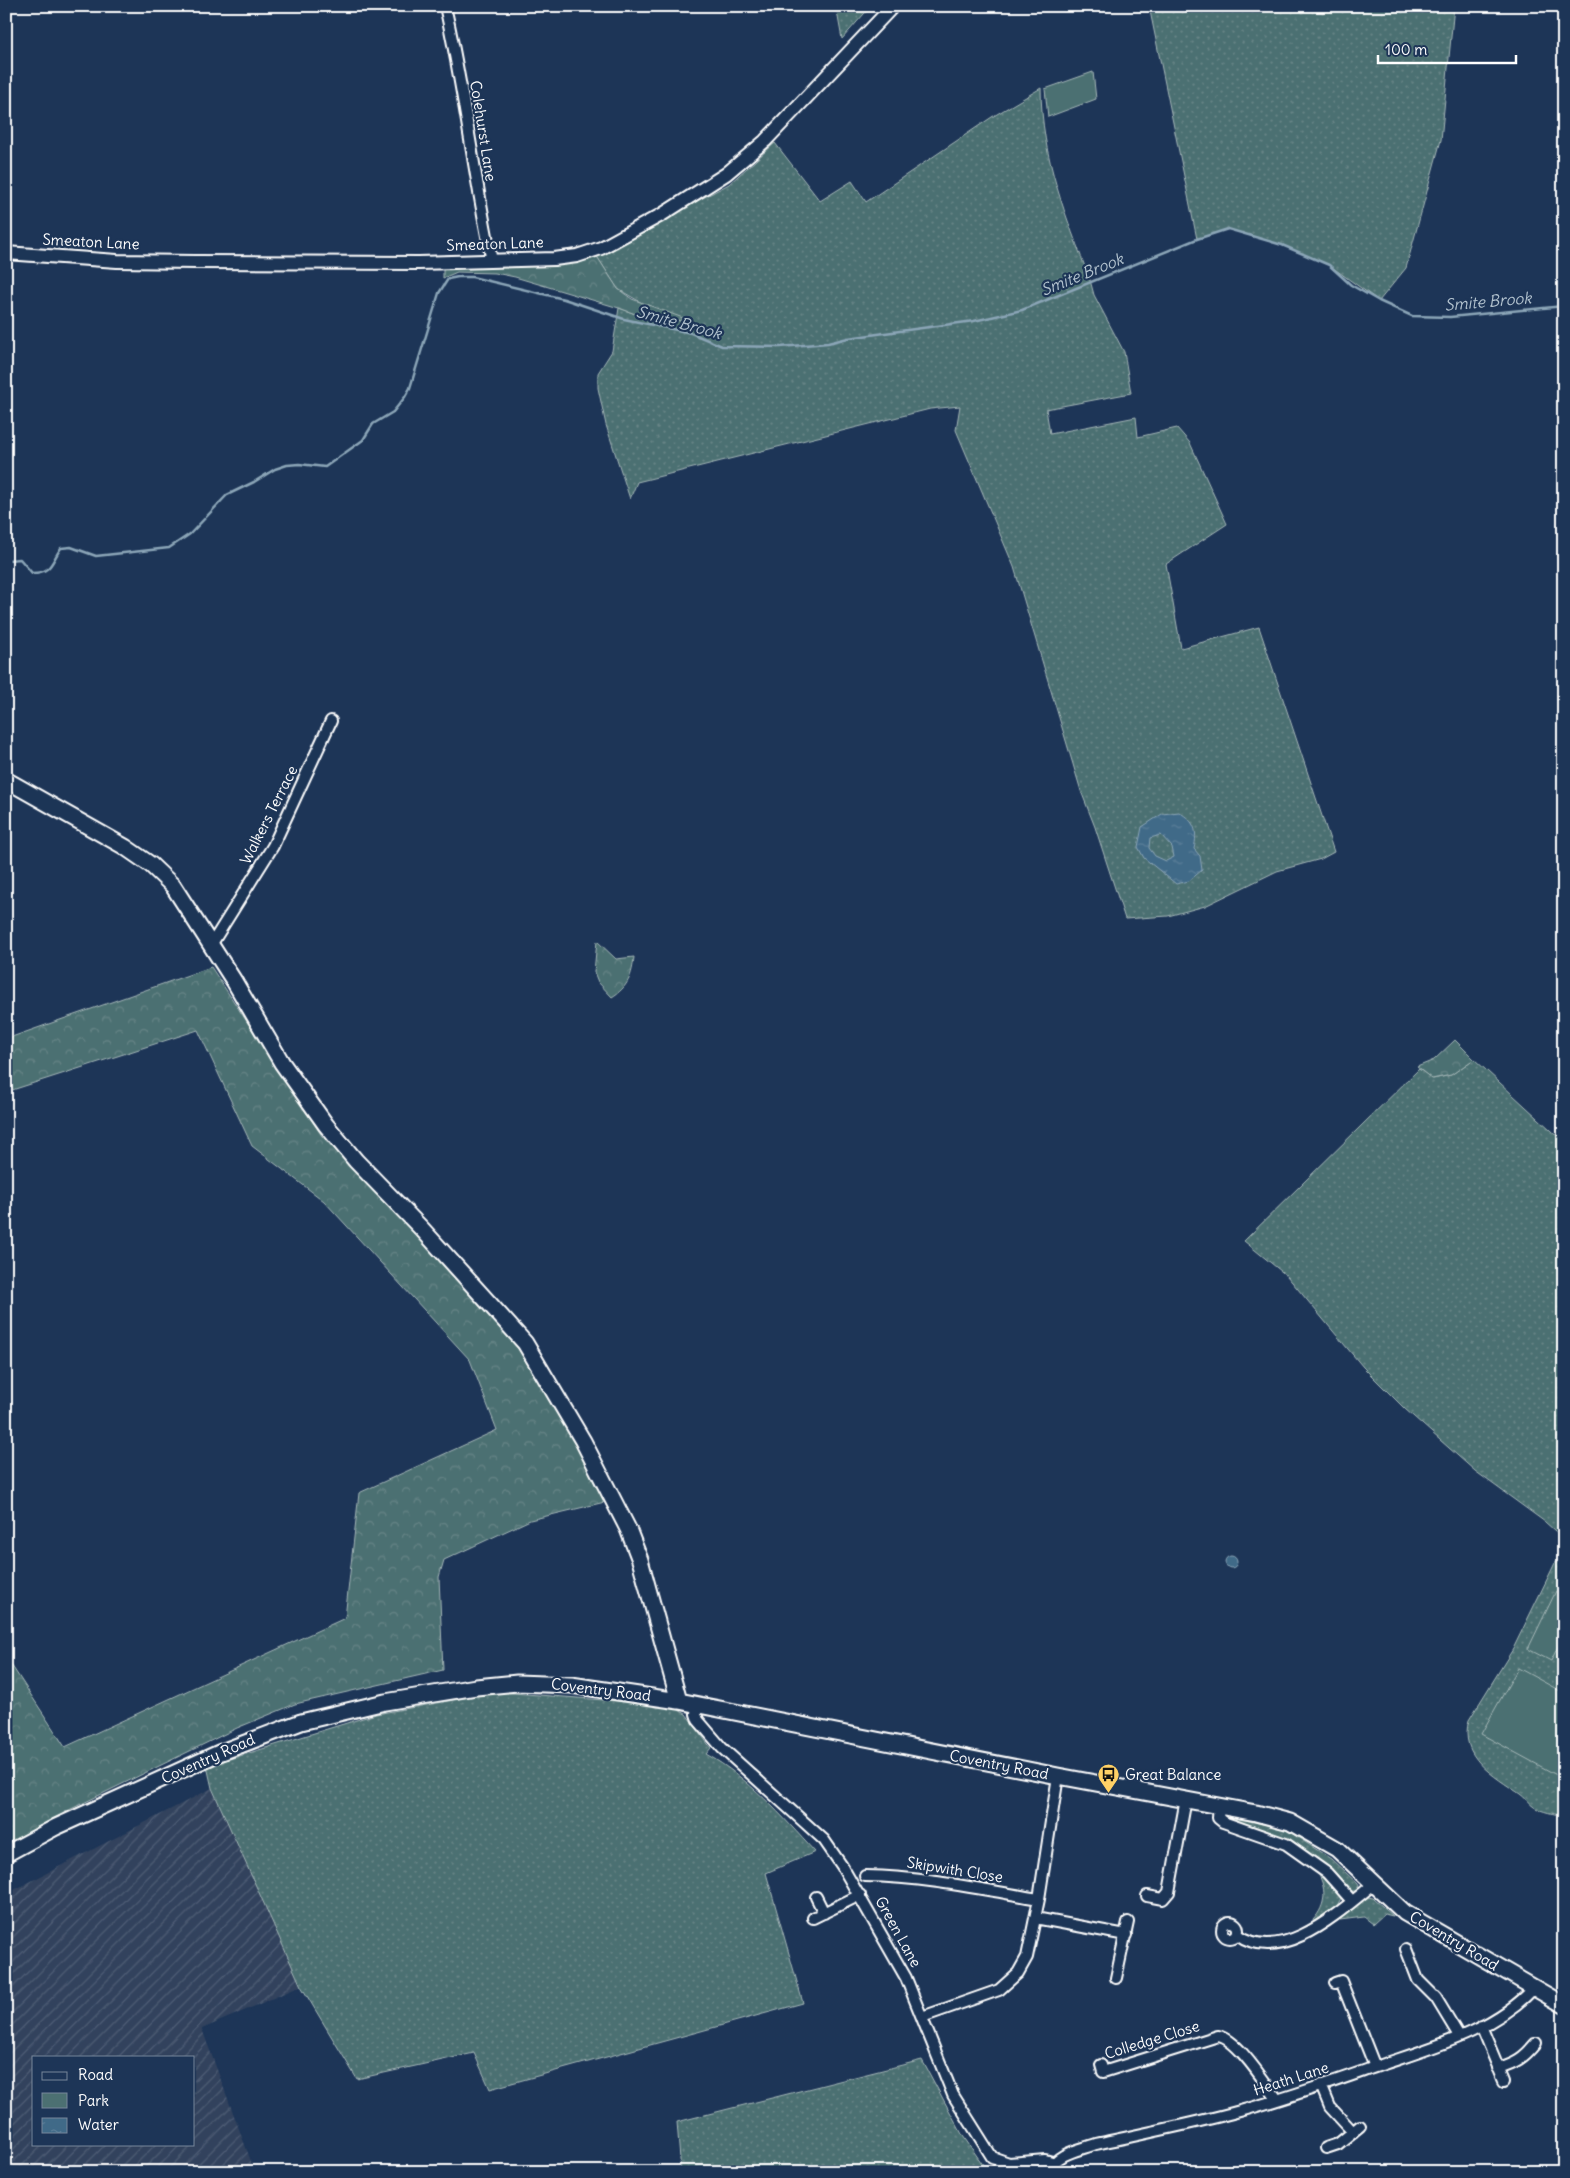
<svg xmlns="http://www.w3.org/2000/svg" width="1570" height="2178" viewBox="0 0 1570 2178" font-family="Delius,sans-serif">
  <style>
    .industrial { fill: url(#industrial-furrows); fill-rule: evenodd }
    .green { fill: url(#green-dots); stroke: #a6b8b8 }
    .forest { fill: url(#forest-crowns); stroke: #a6b8b8 }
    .pitch { fill: #4c7072; stroke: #a6b8b8 }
    .water { fill: url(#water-ripples); stroke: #8ca6b8; fill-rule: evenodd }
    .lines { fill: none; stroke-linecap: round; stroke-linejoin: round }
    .stream { stroke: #8ca6b8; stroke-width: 2.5 }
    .minor-casing { stroke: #fff; stroke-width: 14 }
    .tertiary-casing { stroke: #fff; stroke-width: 16 }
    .secondary-casing { stroke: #fff; stroke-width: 19 }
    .minor { stroke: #1d3557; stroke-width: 10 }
    .tertiary { stroke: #1d3557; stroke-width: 12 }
    .secondary { stroke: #1d3557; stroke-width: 15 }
    .labels { text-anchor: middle; stroke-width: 4.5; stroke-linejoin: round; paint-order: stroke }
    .street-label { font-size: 15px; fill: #fff; stroke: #1d3557 }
    .poi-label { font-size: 15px; fill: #fff; stroke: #1d3557; text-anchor: start }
    .water-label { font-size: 16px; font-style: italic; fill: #b3c3cf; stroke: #1d3557 }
  </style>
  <defs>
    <pattern id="industrial-furrows" width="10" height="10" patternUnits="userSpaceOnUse" patternTransform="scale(1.25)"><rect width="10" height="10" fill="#31425d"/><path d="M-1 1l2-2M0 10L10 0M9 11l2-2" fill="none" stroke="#505e75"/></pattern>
    <pattern id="green-dots" width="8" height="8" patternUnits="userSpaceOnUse" patternTransform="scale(1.25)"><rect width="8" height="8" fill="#4c7072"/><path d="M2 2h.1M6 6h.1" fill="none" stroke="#678587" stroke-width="1.8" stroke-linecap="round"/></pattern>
    <pattern id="forest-crowns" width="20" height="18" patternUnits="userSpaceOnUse" patternTransform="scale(1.25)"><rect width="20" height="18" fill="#4c7072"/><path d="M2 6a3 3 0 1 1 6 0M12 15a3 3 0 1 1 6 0" fill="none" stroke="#678587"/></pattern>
    <pattern id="water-ripples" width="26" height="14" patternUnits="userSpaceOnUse" patternTransform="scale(1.25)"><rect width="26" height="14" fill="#406a88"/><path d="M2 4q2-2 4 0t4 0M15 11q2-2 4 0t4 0" fill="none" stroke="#5d809a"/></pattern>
  </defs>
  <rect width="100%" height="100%" fill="#1d3557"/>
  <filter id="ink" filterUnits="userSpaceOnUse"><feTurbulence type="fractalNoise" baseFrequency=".02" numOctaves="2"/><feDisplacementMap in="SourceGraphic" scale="10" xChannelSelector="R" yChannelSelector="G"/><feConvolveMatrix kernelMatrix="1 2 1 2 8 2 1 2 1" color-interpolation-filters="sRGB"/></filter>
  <g filter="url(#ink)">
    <path class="industrial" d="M 212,1788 L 301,1986 L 202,2029 L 255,2172 L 6,2172 L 6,1894 ZM 34,2057 L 194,2057 L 194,2144 L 34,2144 Z"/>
    <path class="green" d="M 836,6 L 871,6 L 842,39 Z
      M 1149,6 L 1454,6 L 1441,140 L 1406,268 L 1379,301 L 1329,265 L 1282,245 L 1228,229 L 1197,239 Z
      M 1041,88 C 1041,157 1066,216 1090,280 L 1094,295 L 1124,352 L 1131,393 L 1046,409 L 1050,434 L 1136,417 L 1138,437 L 1177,428 L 1190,443 L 1227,524 L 1166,564 L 1181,648 L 1259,627 L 1334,852 L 1321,859 L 1277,871 L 1205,906 L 1168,916 L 1125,919 L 1095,827 L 1081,791 L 1014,567 L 956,430 L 960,406 L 930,409 L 637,482 L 630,499 L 606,425 L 598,388 L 598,373 L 612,351 L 619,308 L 652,320 L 649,307 L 618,289 L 596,255 L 729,184 L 775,143 L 820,201 L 852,181 L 866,202 L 992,117 Z
      M 1474,1059 L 1564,1142 L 1564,1539 L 1545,1522 L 1475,1471 L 1405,1409 L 1363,1367 L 1287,1276 L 1244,1241 L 1419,1069 L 1433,1079 L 1451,1075 Z
      M 1564,1562 L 1564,1816 C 1555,1814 1542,1812 1534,1807 C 1529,1804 1525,1797 1520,1794 C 1494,1776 1458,1757 1469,1720 L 1513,1649 L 1555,1563 Z
      M 499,1692 L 669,1705 L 686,1714 L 711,1748 L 706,1754 C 749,1778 782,1816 815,1852 L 766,1873 L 803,2003 L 490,2089 L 474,2053 L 357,2079 L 301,1986 L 212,1788 L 207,1766 L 376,1714 Z
      M 1223,1815 L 1285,1829 L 1331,1859 L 1358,1884 L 1359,1886 L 1356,1891 L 1350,1891 L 1280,1837 L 1224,1820 Z
      M 1316,1870 L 1326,1878 L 1342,1896 L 1336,1908 L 1314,1923 L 1313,1920 C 1327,1905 1327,1887 1316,1870 Z
      M 1364,1896 L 1373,1898 L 1393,1916 L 1384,1914 L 1373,1924 L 1364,1917 L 1340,1920 L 1339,1918 Z
      M 922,2060 L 963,2136 L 988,2172 L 681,2172 L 677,2122 Z
      M 1032,2166 L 1035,2172 L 996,2172 L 999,2168 Z"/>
    <path class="forest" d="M 596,255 L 618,289 L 632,299 L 691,321 L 652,320 L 619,308 L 515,277 L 495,273 L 457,272 L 443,278 L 443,268 Z
      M 597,941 L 616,959 L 634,957 C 632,976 628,987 612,997 L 598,982 L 594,972 Z
      M 211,967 L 322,1136 L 461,1283 L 525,1357 L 581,1452 L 605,1502 L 530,1520 L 444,1560 L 439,1577 L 443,1670 L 295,1704 L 237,1728 L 67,1811 L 6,1845 L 6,1657 L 65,1747 L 345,1618 L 359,1493 L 497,1430 L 470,1360 L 324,1201 L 252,1146 L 198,1030 L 6,1092 L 6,1039 Z
      M 1455,1040 L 1474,1059 L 1451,1075 L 1432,1079 L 1417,1067 L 1434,1060 Z"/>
    <path class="pitch" d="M 1093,72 L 1096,99 L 1048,117 L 1045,89 Z
      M 1556,1591 L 1564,1595 L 1564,1634 L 1551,1661 L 1528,1649 Z
      M 1518,1668 L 1564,1693 L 1564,1779 L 1481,1734 Z"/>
    <path class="water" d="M 1179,812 C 1195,822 1198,830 1194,849 L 1200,856 L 1202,870 L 1189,881 L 1176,884 L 1144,858 L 1138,847 L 1142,827 L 1162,814 ZM 1161,835 L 1172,847 L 1174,857 L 1166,861 L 1155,856 L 1149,848 L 1150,838 Z
      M1225 1562a6 6 0 1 1 12 0a6 6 0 1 1-12 0Z"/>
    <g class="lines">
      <path class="stream" d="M 6,562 L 8,560 L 20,559 L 32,573 C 52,573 51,562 61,548 L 71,547 L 96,556 L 169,548 L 190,534 L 227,495 L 254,482 L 275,469 L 287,465 L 299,464 L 325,467 L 363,440 L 373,424 L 393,412 L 405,397 L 410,388 L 439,293 L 448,279 L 458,277 L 472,277 L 564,299 L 624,319 L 691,333 L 722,346 L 780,347 L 828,343 L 848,338 L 974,321 L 1022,310 L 1197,239 L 1228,229 L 1282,245 L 1329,265 L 1351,285 L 1379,301 L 1412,316 L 1450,317 L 1564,306"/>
      <defs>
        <path id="minor" d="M 445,6 C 464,90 474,176 492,261
          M 211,945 L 273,846 L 331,721
          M 697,1705 L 696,1714 L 698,1720 L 722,1748 L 824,1840 L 842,1866 L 906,1978 L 953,2095 L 992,2157 L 1009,2163 L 1045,2160 L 1052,2162
          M 1219,1806 L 1218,1818 L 1223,1822 L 1286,1844 L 1327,1873 L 1352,1901
          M 865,1876 C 924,1877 981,1889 1039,1899
          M 1147,1896 L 1163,1899 L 1169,1892 L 1186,1799
          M 816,1897 L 824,1913
          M 813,1918 L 860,1895
          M 1035,1918 L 1126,1935
          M1222 1930a8 8 0 1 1 16 0a8 8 0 1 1-16 0Z
          M 1237,1934 C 1282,1967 1341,1910 1375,1883
          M 1406,1949 L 1418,1980 L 1436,1998 L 1459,2036
          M 1116,1978 L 1128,1922
          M 1335,1983 L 1341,1981 L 1375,2067
          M 922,2017 L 999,1990 L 1018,1973 L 1027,1957 L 1039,1899 L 1058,1776
          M 1481,2026 L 1504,2081
          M 1101,2065 L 1103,2072 L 1218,2036 C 1237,2038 1265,2083 1277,2099
          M 1498,2068 C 1515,2063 1524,2058 1535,2044
          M 1321,2085 L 1330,2107 L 1353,2132
          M 1326,2148 L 1338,2144 L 1360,2126
          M 999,2161 L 1001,2172
          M 1047,2172 C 1059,2152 1076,2151 1096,2144 C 1145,2133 1193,2124 1240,2111 C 1288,2098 1335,2081 1381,2065 C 1434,2047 1496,2030 1535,1987"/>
        <path id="tertiary" d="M 6,253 L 117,261 L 195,262 L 419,263 L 554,259 L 577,256 L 601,248 L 663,214 L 726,174 L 765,141 L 893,6"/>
        <path id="secondary" d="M 6,780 L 125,847 L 151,865 L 173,886 L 234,981 L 282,1063 L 326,1125 L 356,1161 L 422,1229 L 525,1343 L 583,1441 L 628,1529 L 640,1560 L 679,1701
          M 6,1854 L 56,1827 L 219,1753 L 301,1722 L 385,1702 L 476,1687 L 517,1683 L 571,1685 L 679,1701 L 1058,1776 L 1256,1813 L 1290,1822 L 1337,1849 L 1405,1913 L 1564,2005"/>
      </defs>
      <use href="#minor" class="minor-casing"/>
      <use href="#tertiary" class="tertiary-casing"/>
      <use href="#secondary" class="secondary-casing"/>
      <use href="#minor" class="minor"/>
      <use href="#tertiary" class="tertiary"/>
      <use href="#secondary" class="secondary"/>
    </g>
  </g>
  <defs>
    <symbol id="bus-pin" viewBox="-11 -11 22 30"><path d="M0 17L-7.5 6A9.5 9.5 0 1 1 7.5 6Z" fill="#ffd166" stroke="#1d3557"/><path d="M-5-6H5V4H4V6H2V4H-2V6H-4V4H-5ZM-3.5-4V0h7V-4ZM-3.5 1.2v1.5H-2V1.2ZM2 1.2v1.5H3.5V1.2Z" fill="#111"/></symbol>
  </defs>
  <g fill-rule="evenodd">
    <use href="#bus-pin" x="1096" y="1762" width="25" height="34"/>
  </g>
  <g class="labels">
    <g class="street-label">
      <text transform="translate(483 131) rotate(81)" y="5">Colehurst Lane</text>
      <text transform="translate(91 242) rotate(3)" y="5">Smeaton Lane</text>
      <text transform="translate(495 244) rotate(-2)" y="5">Smeaton Lane</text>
      <text transform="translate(269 815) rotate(-63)" y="5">Walkers Terrace</text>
      <text transform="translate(601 1690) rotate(7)" y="5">Coventry Road</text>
      <text transform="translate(208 1759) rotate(-24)" y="5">Coventry Road</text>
      <text transform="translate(999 1765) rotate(11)" y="5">Coventry Road</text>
      <text transform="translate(955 1870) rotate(9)" y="5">Skipwith Close</text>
      <text transform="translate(898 1932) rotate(61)" y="5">Green Lane</text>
      <text transform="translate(1454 1941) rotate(31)" y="5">Coventry Road</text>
      <text transform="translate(1152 2040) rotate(-17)" y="5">Colledge Close</text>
      <text transform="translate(1291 2079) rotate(-18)" y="5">Heath Lane</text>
    </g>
    <g class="poi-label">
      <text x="1125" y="1780">Great Balance</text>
    </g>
    <g class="water-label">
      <text transform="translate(1082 274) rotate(-22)" y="6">Smite Brook</text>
      <text transform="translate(1488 301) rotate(-5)" y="6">Smite Brook</text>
      <text transform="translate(679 322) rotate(15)" y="6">Smite Brook</text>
    </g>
  </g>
  <rect width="1570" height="2178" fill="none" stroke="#1d3557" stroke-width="25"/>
  <rect x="12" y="12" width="1545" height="2153" fill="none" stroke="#fff" stroke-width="2" filter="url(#ink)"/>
  <rect x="32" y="2056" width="162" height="90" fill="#1d3557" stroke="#77869a"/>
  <rect x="42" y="2072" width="25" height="8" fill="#1d3557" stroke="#77869a"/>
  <text x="78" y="2080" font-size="15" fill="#ffffff">Road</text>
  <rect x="42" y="2093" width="25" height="15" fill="#4c7072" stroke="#77869a"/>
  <text x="78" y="2106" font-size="15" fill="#ffffff">Park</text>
  <rect x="42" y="2118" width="25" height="15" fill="url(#water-ripples)" stroke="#77869a"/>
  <text x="78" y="2130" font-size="15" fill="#ffffff">Water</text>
  <path d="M1378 55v8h138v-8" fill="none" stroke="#ffffff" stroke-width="2.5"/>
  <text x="1385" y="55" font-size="15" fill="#ffffff" stroke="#1d3557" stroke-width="4" paint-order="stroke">100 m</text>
</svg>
